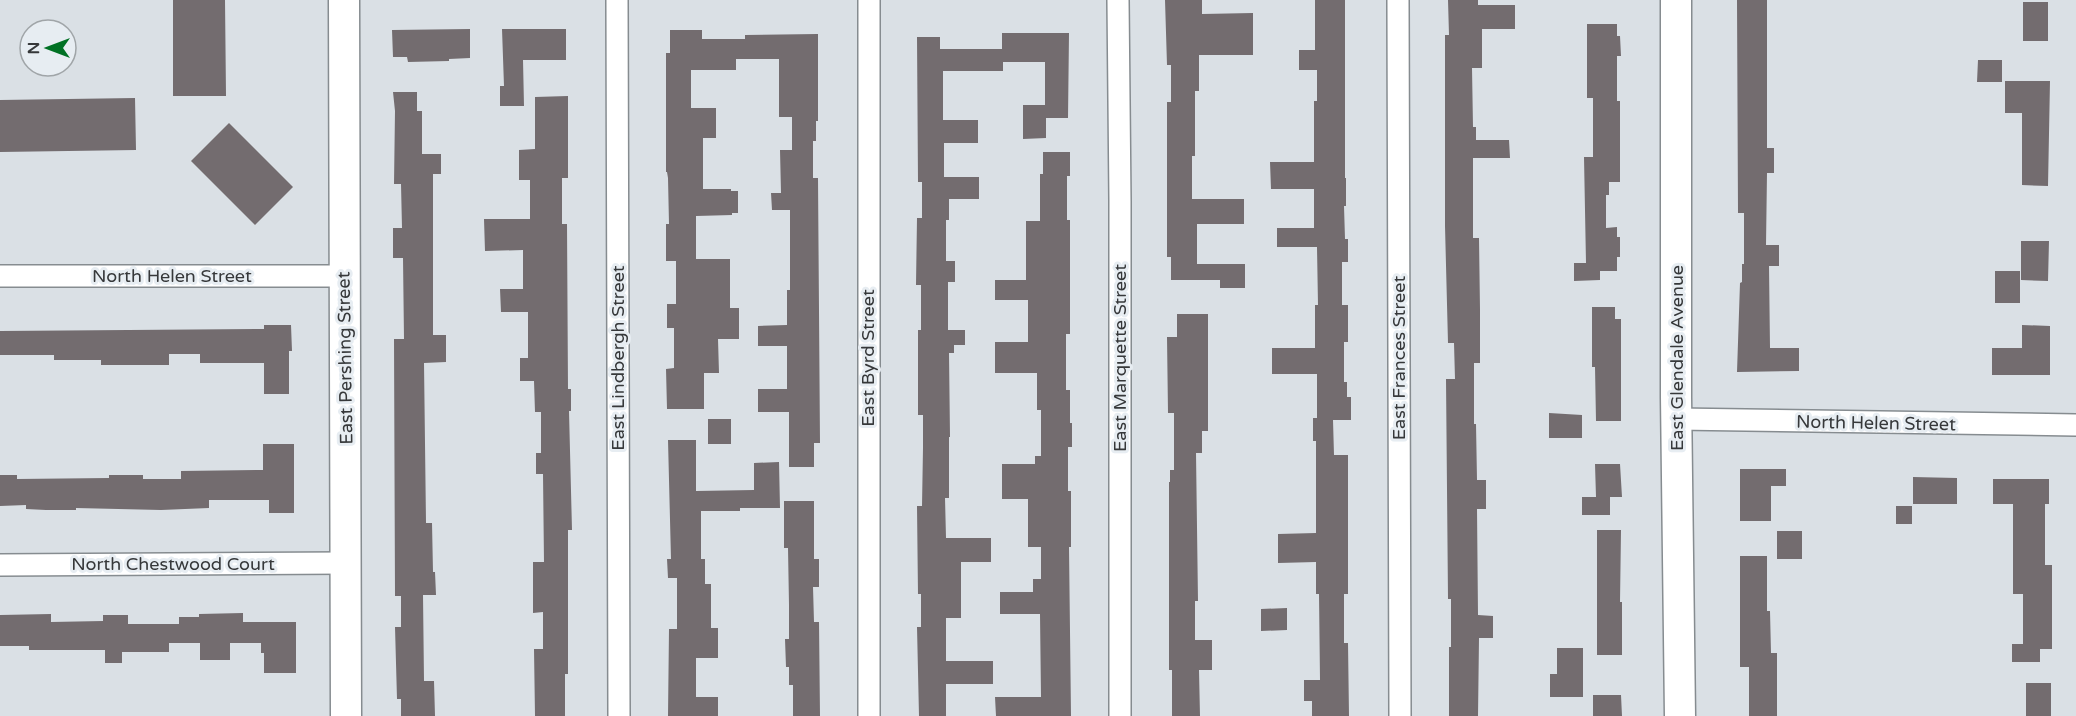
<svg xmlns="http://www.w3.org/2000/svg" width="2076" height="716" viewBox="0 0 2076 716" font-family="'Varela Round',sans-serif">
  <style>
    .building { fill: #736c6f }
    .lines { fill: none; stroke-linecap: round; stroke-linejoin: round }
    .street-casing { stroke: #868c90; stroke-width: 24 }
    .secondary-casing { stroke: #868c90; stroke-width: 33 }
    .street { stroke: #fff; stroke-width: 21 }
    .secondary { stroke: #fff; stroke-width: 30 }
    .labels { text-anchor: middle; stroke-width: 6; stroke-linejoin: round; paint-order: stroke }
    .street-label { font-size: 18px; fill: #36383a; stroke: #e7edf2 }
  </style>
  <rect width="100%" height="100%" fill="#dae0e5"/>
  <path class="building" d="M 173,0 L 225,0 L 226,96 L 173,96 Z
    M 1165,0 L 1202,0 L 1202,14 L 1253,13 L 1253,55 L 1199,55 L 1199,91 L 1195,91 L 1195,156 L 1192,156 L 1192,199 L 1244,199 L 1244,224 L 1197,224 L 1197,264 L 1245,264 L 1245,288 L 1220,288 L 1220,280 L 1171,280 L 1171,257 L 1167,257 L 1167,102 L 1171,102 L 1171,65 L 1167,65 Z
    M 1315,0 L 1345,0 L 1345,178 L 1346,178 L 1346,206 L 1344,206 L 1345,239 L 1348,239 L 1348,262 L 1342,262 L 1342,305 L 1348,305 L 1348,342 L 1344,342 L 1344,382 L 1347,382 L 1347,397 L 1351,397 L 1351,420 L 1333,420 L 1334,455 L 1348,455 L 1348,594 L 1344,594 L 1344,643 L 1348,643 L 1349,716 L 1312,716 L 1312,701 L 1304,701 L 1304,680 L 1320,680 L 1319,594 L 1316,594 L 1316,562 L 1278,563 L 1278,534 L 1316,533 L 1316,441 L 1313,441 L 1313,418 L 1317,418 L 1317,374 L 1272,374 L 1272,348 L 1315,348 L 1315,305 L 1318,305 L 1317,247 L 1277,247 L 1277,228 L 1314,228 L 1314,189 L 1271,189 L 1270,162 L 1314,162 L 1314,101 L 1317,101 L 1317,70 L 1299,70 L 1299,50 L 1315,50 Z
    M 1448,0 L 1478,0 L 1478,5 L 1515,5 L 1515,29 L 1482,29 L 1482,68 L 1472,68 L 1473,127 L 1476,127 L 1476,140 L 1509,140 L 1510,158 L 1473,158 L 1473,238 L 1479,238 L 1480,309 L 1480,363 L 1474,363 L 1474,424 L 1476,424 L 1477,480 L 1486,480 L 1486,509 L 1477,509 L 1478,615 L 1493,616 L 1493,638 L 1479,638 L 1478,716 L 1449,716 L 1449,647 L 1451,647 L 1451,599 L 1448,599 L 1446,379 L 1455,379 L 1454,343 L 1448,343 L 1445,226 L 1445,35 L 1449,35 Z
    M 1737,0 L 1767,0 L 1767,148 L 1774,148 L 1774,173 L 1767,173 L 1766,245 L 1779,245 L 1779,266 L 1769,266 L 1770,348 L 1799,348 L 1799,371 L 1737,372 L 1740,283 L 1742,282 L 1742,264 L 1744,264 L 1744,213 L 1738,213 Z
    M 2023,2 L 2048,2 L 2048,41 L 2023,41 Z
    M 1587,24 L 1617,24 L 1617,36 L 1620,36 L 1621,56 L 1617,56 L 1617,101 L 1620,101 L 1620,182 L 1609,182 L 1609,195 L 1606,195 L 1606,228 L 1617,227 L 1617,237 L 1620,237 L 1620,257 L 1617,257 L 1617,271 L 1600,271 L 1600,280 L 1574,281 L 1574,263 L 1586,263 L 1584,157 L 1593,157 L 1593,98 L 1587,98 Z
    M 470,29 L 470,58 L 449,59 L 449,61 L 408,62 L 407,57 L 393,57 L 392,30 Z
    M 502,29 L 566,29 L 566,60 L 523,60 L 524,106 L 500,106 L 500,86 L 504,86 Z
    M 670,30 L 702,30 L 702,39 L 745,39 L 745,35 L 818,34 L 818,121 L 816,121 L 816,141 L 813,141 L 813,178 L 818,178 L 820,443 L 814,443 L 814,467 L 789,467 L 789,412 L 758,412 L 758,389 L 787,389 L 787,346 L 758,346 L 758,326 L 787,325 L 787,290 L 790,290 L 790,210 L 772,210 L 771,193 L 781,193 L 780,150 L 792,150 L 792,117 L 779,117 L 779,59 L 736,59 L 736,70 L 691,70 L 691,108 L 716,108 L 716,138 L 703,138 L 703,189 L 731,189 L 731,191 L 738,191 L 738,213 L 732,213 L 732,215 L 696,216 L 696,259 L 730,259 L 730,308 L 739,308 L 739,339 L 718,339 L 719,373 L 704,373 L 704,409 L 667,409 L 666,369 L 674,368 L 674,328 L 667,328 L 667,304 L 676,304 L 676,261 L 666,261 L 666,224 L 669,224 L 668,178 L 667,172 L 666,172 L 666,53 L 670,53 Z
    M 1002,33 L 1069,33 L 1068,118 L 1046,118 L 1046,138 L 1023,139 L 1023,105 L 1045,105 L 1045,62 L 1003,62 L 1003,71 L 943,71 L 943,120 L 978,120 L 978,143 L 944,143 L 944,177 L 979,177 L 979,199 L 949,199 L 949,220 L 946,220 L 946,261 L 955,261 L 955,282 L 948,282 L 948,330 L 965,330 L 965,345 L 954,345 L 954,353 L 949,353 L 950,437 L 949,437 L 949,498 L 945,498 L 946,538 L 991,538 L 991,562 L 961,562 L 961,618 L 946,618 L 946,661 L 993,661 L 993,684 L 946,684 L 946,716 L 919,716 L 917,627 L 921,627 L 921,594 L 918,594 L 917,506 L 922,506 L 923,448 L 923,415 L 918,415 L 918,330 L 921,330 L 921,285 L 916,285 L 917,218 L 922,218 L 922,182 L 918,182 L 917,37 L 940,37 L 940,49 L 1002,49 Z
    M 1978,60 L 2002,60 L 2002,82 L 1977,82 Z
    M 2005,81 L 2050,81 L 2048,186 L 2022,185 L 2022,113 L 2005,113 Z
    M 393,92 L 417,92 L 417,111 L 422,111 L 422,154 L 441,154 L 441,174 L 433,174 L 433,335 L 446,335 L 446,362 L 424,363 L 426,523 L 432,523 L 433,572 L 435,572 L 436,595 L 423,595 L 424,681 L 434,681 L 435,716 L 401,716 L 401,699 L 397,699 L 395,627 L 401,627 L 401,596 L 395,596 L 394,339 L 404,339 L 403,258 L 393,258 L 393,228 L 402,228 L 401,184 L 394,184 L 395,111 Z
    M 568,96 L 568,178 L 562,178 L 562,224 L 567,224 L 568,389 L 571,389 L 571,411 L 569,411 L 572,530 L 568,530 L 568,674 L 565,674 L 565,716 L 535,716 L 534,649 L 543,649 L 543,612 L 533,613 L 533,562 L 544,562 L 543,474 L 536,474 L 536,453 L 541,453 L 541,412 L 535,412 L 534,381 L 520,381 L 520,358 L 528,358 L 528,312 L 501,312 L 500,289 L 523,289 L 523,250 L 485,251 L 484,219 L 530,219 L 530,180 L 519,180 L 519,150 L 535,149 L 535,97 Z
    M 135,98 L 136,150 L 0,152 L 0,100 Z
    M 229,123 L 293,187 L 255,225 L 191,161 Z
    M 1043,152 L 1070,152 L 1070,176 L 1067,176 L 1067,220 L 1070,220 L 1070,334 L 1066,334 L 1066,390 L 1070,390 L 1070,423 L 1072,423 L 1072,447 L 1068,447 L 1068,491 L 1071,491 L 1071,547 L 1069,547 L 1071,716 L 996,716 L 995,697 L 1041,697 L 1040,614 L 1000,614 L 1000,592 L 1033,592 L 1033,579 L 1041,579 L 1041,547 L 1028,547 L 1028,499 L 1002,499 L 1002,464 L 1035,464 L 1035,456 L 1041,456 L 1041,410 L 1037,410 L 1037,373 L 995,373 L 995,342 L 1028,342 L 1028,300 L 995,300 L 995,280 L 1026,280 L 1026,221 L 1040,221 L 1040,174 L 1043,174 Z
    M 2021,241 L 2049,241 L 2048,281 L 2021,280 Z
    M 1995,271 L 2020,271 L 2020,303 L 1995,303 Z
    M 1592,307 L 1615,307 L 1615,319 L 1621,319 L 1621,421 L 1596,421 L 1595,367 L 1592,367 Z
    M 1177,314 L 1208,314 L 1208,431 L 1202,431 L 1202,453 L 1196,453 L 1198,601 L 1195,601 L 1195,640 L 1212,640 L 1212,670 L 1199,670 L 1200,716 L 1172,716 L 1172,670 L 1169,670 L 1169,482 L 1170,482 L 1170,470 L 1174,470 L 1174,413 L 1168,413 L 1167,337 L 1177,337 Z
    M 264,325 L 291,325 L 292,351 L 289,351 L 289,394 L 264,394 L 264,363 L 200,363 L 200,354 L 169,354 L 169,365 L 101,365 L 101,360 L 54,360 L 54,355 L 0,355 L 0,331 L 264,329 Z
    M 2022,325 L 2050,326 L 2050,375 L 1992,375 L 1992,348 L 2022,348 Z
    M 1549,413 L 1582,415 L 1582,438 L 1549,438 Z
    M 708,419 L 731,419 L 731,444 L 708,444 Z
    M 668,440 L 696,440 L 696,491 L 754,490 L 754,463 L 779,462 L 780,508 L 740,508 L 740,511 L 701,511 L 701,559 L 705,559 L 705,584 L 711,584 L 711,628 L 718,628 L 718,658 L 696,658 L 696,697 L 718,697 L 718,716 L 668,716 L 669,629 L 677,629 L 677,578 L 668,578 L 667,559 L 671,559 Z
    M 263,444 L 294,444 L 294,513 L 269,513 L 269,500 L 209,500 L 209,508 L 161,510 L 76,508 L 76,510 L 46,510 L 26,509 L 26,505 L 0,506 L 0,475 L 17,475 L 17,479 L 109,478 L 109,475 L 143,475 L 143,479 L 181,479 L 181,471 L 263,470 Z
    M 1595,464 L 1620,464 L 1622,497 L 1610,497 L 1610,515 L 1582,515 L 1582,497 L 1596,497 Z
    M 1740,469 L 1786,469 L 1786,486 L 1771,486 L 1771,521 L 1740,521 Z
    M 1913,477 L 1957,478 L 1957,504 L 1913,504 Z
    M 1993,479 L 2049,479 L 2049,504 L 2045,504 L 2045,565 L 2052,565 L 2052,649 L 2040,649 L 2040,662 L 2012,662 L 2012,644 L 2023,644 L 2023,594 L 2013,594 L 2013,504 L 1993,504 Z
    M 784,501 L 814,501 L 814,559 L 819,559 L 819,587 L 813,587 L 814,622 L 819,622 L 820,716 L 793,716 L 793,685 L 789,685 L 789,667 L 786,667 L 785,639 L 789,639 L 789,605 L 788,548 L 784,548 Z
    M 1896,506 L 1912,506 L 1912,524 L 1896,524 Z
    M 1597,530 L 1621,530 L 1620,602 L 1622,602 L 1622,655 L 1597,655 Z
    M 1777,531 L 1802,531 L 1802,559 L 1777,559 Z
    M 1740,556 L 1767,556 L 1767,611 L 1770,611 L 1771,653 L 1777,653 L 1777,716 L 1749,716 L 1749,667 L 1740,667 Z
    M 1287,608 L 1287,630 L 1261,631 L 1261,609 Z
    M 243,613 L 243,622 L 296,622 L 296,673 L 264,673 L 264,653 L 261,653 L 261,643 L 230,643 L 230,660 L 200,660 L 200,643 L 169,643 L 169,652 L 122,652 L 122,663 L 105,663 L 105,650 L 29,650 L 29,646 L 0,646 L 0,615 L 51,614 L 51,622 L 103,621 L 103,615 L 128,615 L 128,624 L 179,624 L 179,617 L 199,617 L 199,614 Z
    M 1557,648 L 1583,648 L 1583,697 L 1550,697 L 1550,674 L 1557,674 Z
    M 2026,683 L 2051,683 L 2051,716 L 2026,716 Z
    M 1593,695 L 1621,695 L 1622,716 L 1593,716 Z"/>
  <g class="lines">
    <defs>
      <path id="street" d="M 617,0 L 619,716
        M 869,0 L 869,716
        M 1118,0 L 1120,201 L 1120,716
        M 1398,0 L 1400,716
        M 0,276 L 344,276
        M 1677,419 L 2076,425
        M 0,565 L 347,563"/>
      <path id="secondary" d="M 344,0 L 346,716
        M 1676,0 L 1676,397 L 1680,716"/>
    </defs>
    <use href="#street" class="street-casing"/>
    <use href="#secondary" class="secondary-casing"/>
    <use href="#street" class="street"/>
    <use href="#secondary" class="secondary"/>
  </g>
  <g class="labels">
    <g class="street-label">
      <text x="172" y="282">North Helen Street</text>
      <text transform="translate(345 358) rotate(-91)" y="6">East Pershing Street</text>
      <text transform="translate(618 358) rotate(-90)" y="6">East Lindbergh Street</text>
      <text transform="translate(868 358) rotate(-90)" y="6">East Byrd Street</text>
      <text transform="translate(1120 358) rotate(-90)" y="6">East Marquette Street</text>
      <text transform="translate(1399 358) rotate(-90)" y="6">East Frances Street</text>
      <text transform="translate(1677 358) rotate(-90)" y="6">East Glendale Avenue</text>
      <text transform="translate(1876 423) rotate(1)" y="6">North Helen Street</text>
      <text x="173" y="570">North Chestwood Court</text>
    </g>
  </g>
  <g transform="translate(48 48) rotate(270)"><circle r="28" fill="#e7edf2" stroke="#a0a5a8" stroke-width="1.5"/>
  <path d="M0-4.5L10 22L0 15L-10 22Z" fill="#007124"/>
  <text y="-9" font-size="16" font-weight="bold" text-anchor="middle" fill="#36383a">N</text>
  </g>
</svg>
